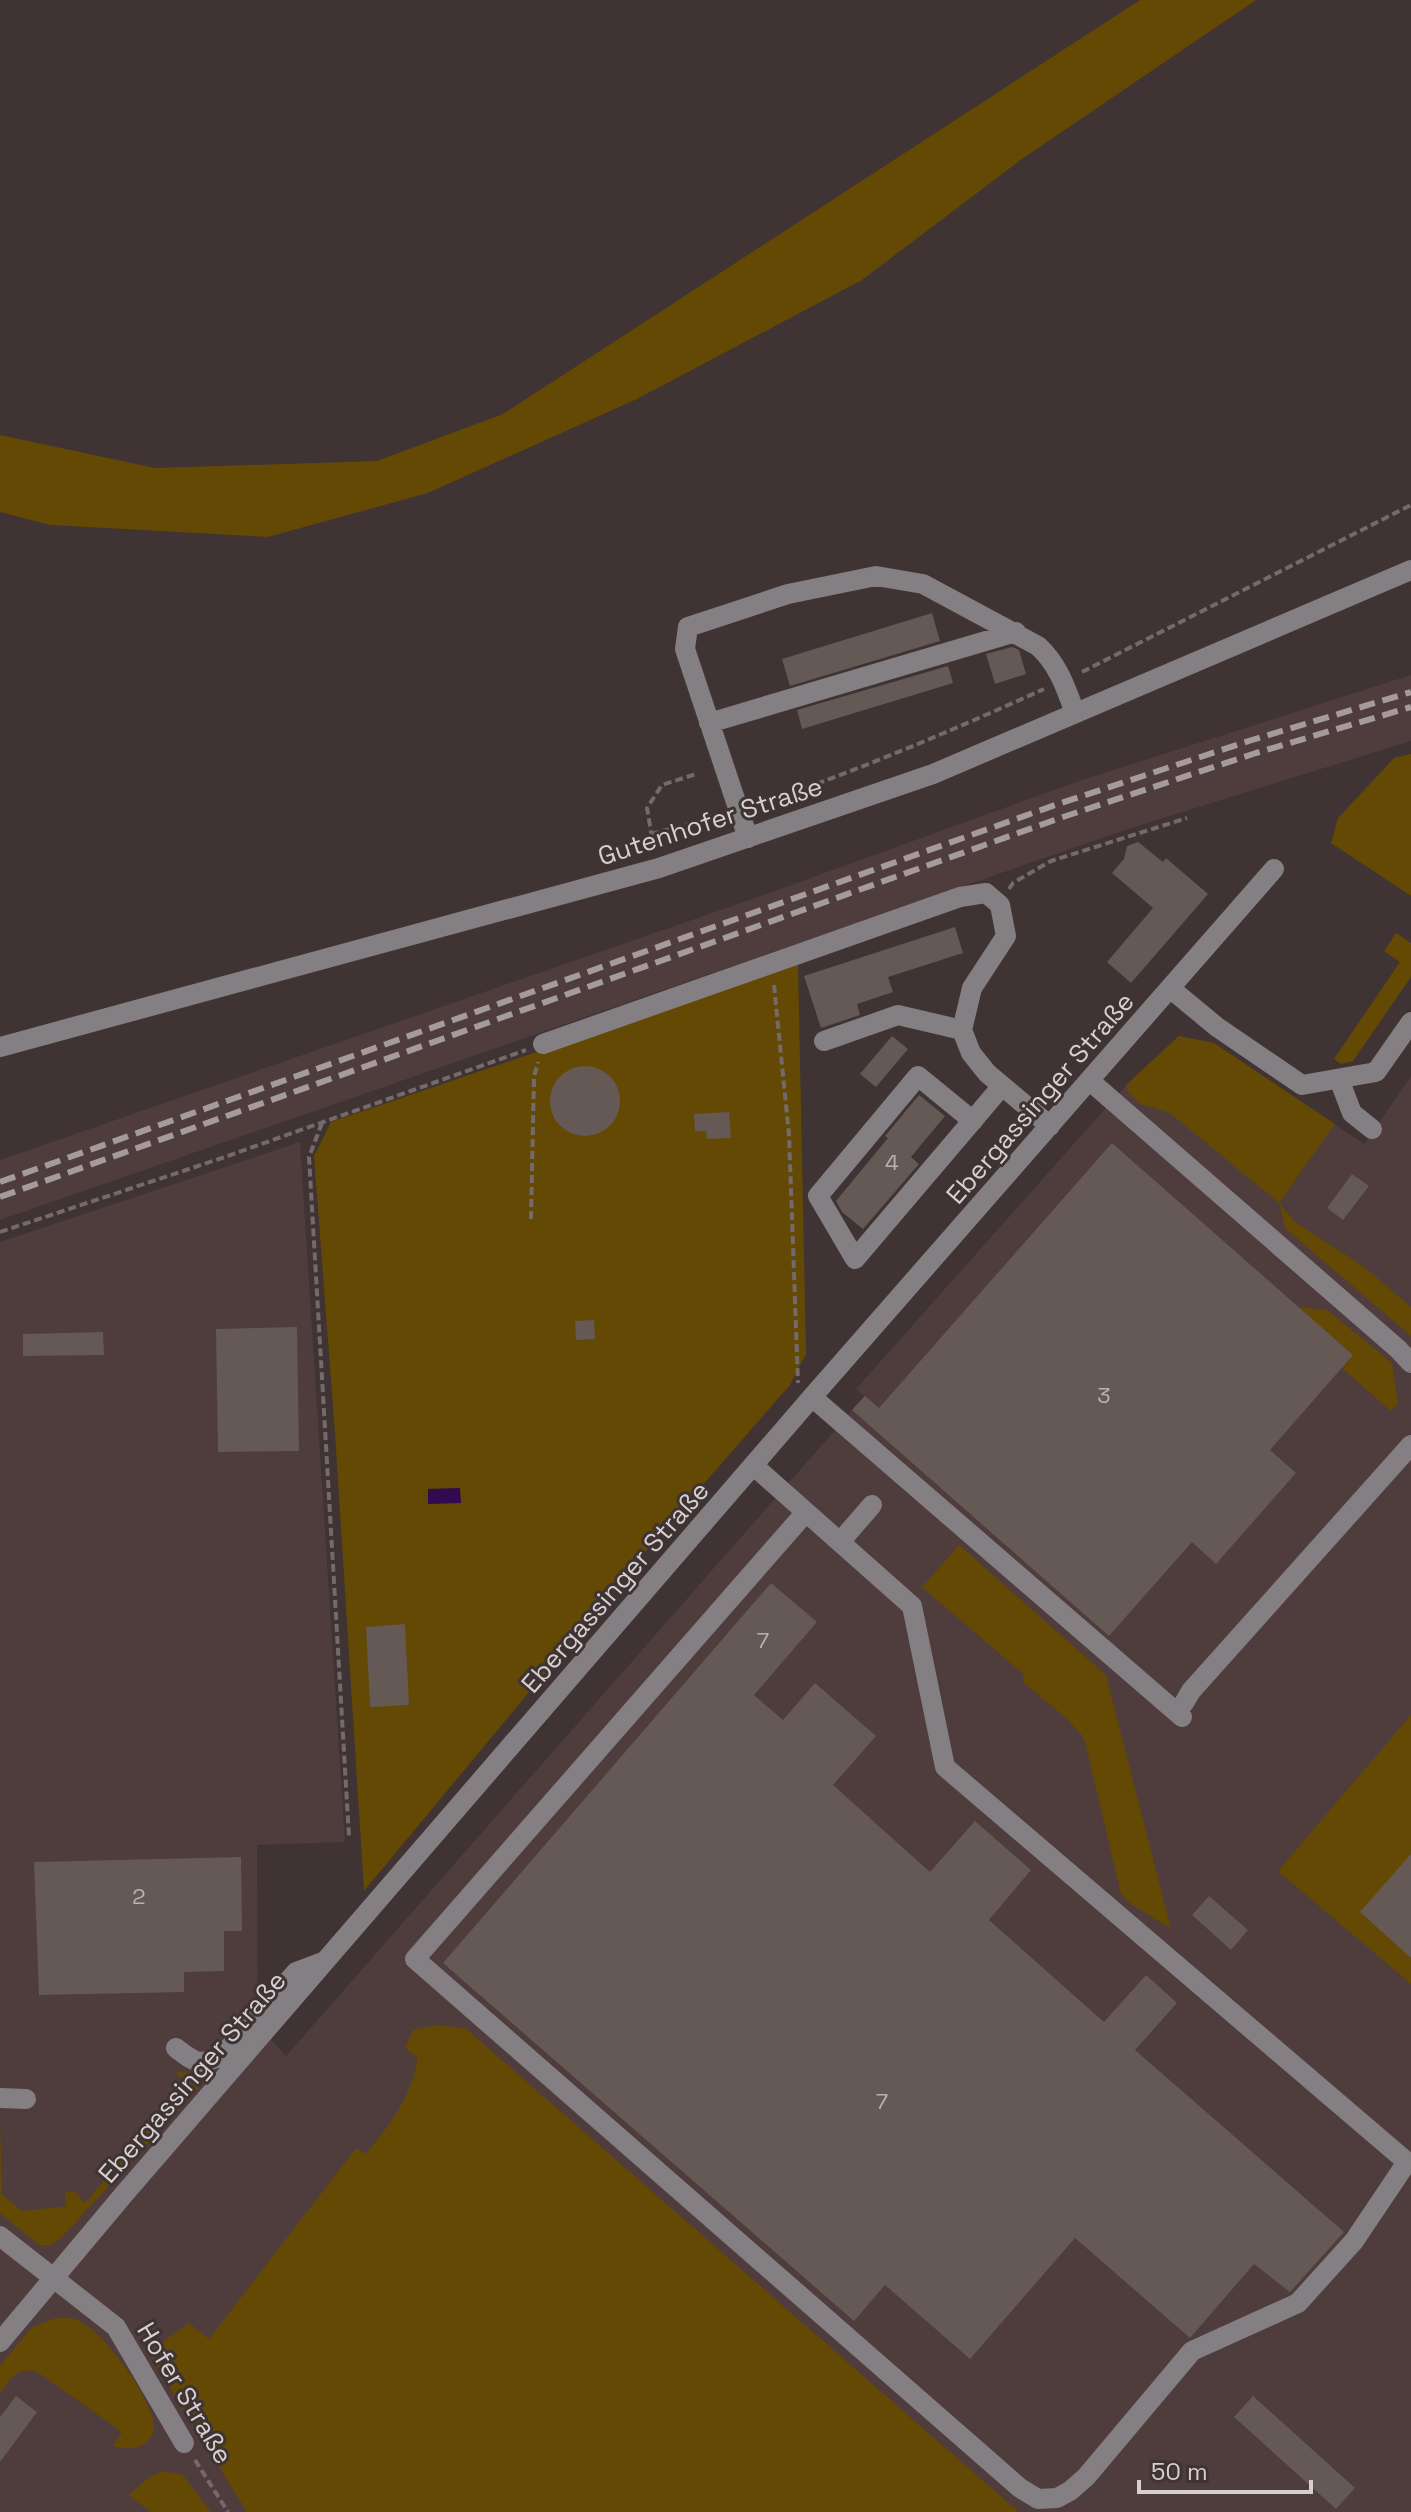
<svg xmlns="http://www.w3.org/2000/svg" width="1411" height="2512" viewBox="0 0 1411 2512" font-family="'Space Grotesk',sans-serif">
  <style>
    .built { fill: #4f3c3d }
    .green { fill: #634904 }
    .water { fill: #320a50 }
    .building { fill: #645954 }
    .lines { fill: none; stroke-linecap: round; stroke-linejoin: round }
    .path { stroke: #746a6b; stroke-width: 4; stroke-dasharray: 8 4; stroke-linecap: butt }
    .minor { stroke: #847f82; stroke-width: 20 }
    .rail { stroke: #a49b9c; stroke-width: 6; stroke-dasharray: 16 8; stroke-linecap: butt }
    .labels { text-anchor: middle; stroke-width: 6; stroke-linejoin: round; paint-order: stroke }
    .number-label { font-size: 22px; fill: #bab2b1 }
    .street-label { font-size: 26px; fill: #d7d0d0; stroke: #3f3334 }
  </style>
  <rect width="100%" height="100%" fill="#3f3334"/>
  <path class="built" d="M 1411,675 L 1411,741 L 1128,829 L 0,1220 L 0,1160 L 758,897 L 1079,781 Z
    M 1179,1036 L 1214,1043 L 1364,1144 L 1411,1076 L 1411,2512 L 0,2512 L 0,1242 L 300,1142 L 345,1842 L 257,1845 L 258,2025 L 286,2056 L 835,1430 L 864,1396 L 856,1389 L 1127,1084 Z"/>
  <path class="green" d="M 1140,0 L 1256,0 L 1022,159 L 862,280 L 637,399 L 428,493 L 268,537 L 50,525 L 0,512 L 0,435 L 155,468 L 377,461 L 503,414 Z
    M 1411,754 L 1411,896 L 1331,843 L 1338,818 L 1394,758 Z
    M 1396,933 L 1411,943 L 1411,977 L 1353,1061 L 1341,1064 L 1334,1059 L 1400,962 L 1384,951 Z
    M 798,963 L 806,1354 L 790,1385 L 661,1533 L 364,1891 L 335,1433 L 314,1156 L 331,1122 Z
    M 1179,1036 L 1214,1043 L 1335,1124 L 1279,1203 L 1295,1222 L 1363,1266 L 1411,1307 L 1411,1336 L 1285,1228 L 1279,1203 L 1170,1113 L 1140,1104 L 1127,1091 L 1127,1084 Z
    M 1298,1307 L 1327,1310 L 1392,1363 L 1398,1404 L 1391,1411 L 1342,1368 L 1353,1355 Z
    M 959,1545 L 1106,1675 L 1171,1929 L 1131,1904 L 1121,1894 L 1084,1738 L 1066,1718 L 1024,1683 L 1023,1674 L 922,1587 Z
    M 1411,1715 L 1411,1984 L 1278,1871 Z
    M 436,2025 L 465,2028 L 1019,2512 L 247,2512 L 148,2352 L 189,2323 L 209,2339 L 356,2148 L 366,2154 C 392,2121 410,2100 418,2058 L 405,2048 L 413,2030 Z
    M 175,2072 L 199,2073 L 204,2082 L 62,2237 L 51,2245 L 39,2245 L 0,2213 L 0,2120 L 2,2194 L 22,2211 L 66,2206 L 65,2192 L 74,2191 L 85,2203 L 187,2083 Z
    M 56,2318 C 61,2318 69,2317 75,2319 C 101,2328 147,2392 153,2419 C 159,2446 132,2452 113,2446 L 122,2432 L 36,2371 C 16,2368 11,2378 0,2393 L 0,2366 L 32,2327 Z
    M 162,2471 L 182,2474 L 211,2512 L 151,2512 L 129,2495 L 149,2477 Z"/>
  <path class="water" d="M 460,1488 L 461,1503 L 428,1504 L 428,1489 Z"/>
  <path class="building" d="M 932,613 L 940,641 L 790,686 L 782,659 Z
    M 1012,647 L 1019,650 L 1026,674 L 995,684 L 986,654 Z
    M 948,666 L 953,683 L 802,729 L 797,710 Z
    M 1138,842 L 1163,862 L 1166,858 L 1208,894 L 1131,983 L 1107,962 L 1153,908 L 1112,873 L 1124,859 L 1127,846 Z
    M 955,927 L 963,953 L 888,977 L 893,992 L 857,1004 L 860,1015 L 821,1028 L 804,976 Z
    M 892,1036 L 908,1049 L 876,1087 L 860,1074 Z
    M550 1101a35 35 0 1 1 70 0a35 35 0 1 1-70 0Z
    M 919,1095 L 945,1116 L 911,1157 L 919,1164 L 863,1229 L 842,1212 L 836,1201 L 888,1138 L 885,1136 Z
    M 729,1112 L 731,1138 L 707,1139 L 706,1131 L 695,1131 L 694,1114 Z
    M 1112,1143 L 1353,1355 L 1270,1450 L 1296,1473 L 1216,1564 L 1192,1542 L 1109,1636 L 852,1410 L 865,1396 L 879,1408 Z
    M 1352,1174 L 1369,1186 L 1343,1220 L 1327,1208 Z
    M 594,1320 L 595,1339 L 576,1340 L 575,1321 Z
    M 297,1327 L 299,1451 L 218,1452 L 216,1329 Z
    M 103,1332 L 104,1355 L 23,1356 L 23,1334 Z
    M 771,1583 L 817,1622 L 754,1695 L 783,1720 L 815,1683 L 876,1736 L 833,1785 L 930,1872 L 975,1821 L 1031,1870 L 989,1920 L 1104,2022 L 1146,1975 L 1177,2003 L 1135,2050 L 1344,2232 L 1290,2292 L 1254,2264 L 1190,2338 L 1075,2238 L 970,2359 L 885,2285 L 854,2321 L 443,1963 Z
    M 405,1624 L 409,1705 L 370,1707 L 366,1627 Z
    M 1411,1854 L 1411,1958 L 1360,1912 Z
    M 241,1857 L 242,1931 L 224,1931 L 224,1971 L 184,1972 L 184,1992 L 39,1995 L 34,1862 Z
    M 1209,1896 L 1248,1930 L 1231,1950 L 1192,1915 Z
    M 16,2396 L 37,2412 L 0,2462 L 0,2417 Z
    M 1253,2396 L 1355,2488 L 1336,2509 L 1234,2417 Z"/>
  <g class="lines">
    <path class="path" d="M 1082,672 L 1411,505
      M 760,804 C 857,771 951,731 1044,689
      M 651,834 L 721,816
      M 654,850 L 647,808 L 662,785 L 696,774
      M 1009,889 L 1013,883 L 1051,861 L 1187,818
      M 774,985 L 789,1135 L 798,1383
      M 322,1123 L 309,1157 L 349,1837
      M 531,1219 L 534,1077 L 538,1062
      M 0,1232 L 222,1158 L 526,1050
      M 195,2460 L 228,2512"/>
    <path class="minor" d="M 709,723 L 1016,632
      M 748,838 L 685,649 L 688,627 L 788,594 L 876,576 L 923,584 L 1038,646 C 1058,664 1066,688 1075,713
      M 1171,989 L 1217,1027 L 1302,1085 L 1376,1072 L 1411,1022
      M 824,1041 L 898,1015 L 962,1030
      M 543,1044 L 960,897 L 986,893 L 1000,905 L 1006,936 L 972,988 L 962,1030 L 971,1053 L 987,1073 L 1050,1126
      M 0,1047 L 659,868 L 933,774 L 1411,570
      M 1339,1079 L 1352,1113 L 1372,1129
      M 1090,1081 L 1398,1349 L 1411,1363
      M 973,1121 L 918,1076 L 818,1196 L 855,1259 L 1002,1086
      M 812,1397 L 1182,1717
      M 754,1466 L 912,1606 L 945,1767 L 1407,2162 L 1354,2241 L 1298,2303 L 1192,2351 L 1086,2477 L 1070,2491 L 1057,2498 L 1038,2499 L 1020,2488 L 415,1959 L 806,1512
      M 840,1542 L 872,1505
      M 1184,1703 L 1191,1691 L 1411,1445
      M 176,2048 C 196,2063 198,2066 222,2056 L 296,1972 L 325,1961
      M 0,2098 L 26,2099
      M 0,2236 L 116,2327 L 184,2443
      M 0,2342 L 125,2193 L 812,1397 L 1274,869"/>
    <path class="rail" d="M 0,1182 L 1058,804 L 1252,740 L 1411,692
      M 0,1197 L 1063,817 L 1256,753 L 1411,707"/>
  </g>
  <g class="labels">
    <g class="number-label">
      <text x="892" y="1170">4</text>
      <text x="1104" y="1403">3</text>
      <text x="763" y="1648">7</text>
      <text x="139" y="1904">2</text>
      <text x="882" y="2109">7</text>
    </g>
    <g class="street-label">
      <text transform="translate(710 821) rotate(-18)" y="9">Gutenhofer Straße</text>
      <text transform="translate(1040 1098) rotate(-49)" y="9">Ebergassinger Straße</text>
      <text transform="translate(615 1587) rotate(-49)" y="9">Ebergassinger Straße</text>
      <text transform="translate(192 2077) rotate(-49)" y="9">Ebergassinger Straße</text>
      <text transform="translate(185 2393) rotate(59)" y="9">Hofer Straße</text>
    </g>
  </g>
  <path d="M1139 2480v12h172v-12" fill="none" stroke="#d7d0d0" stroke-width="4"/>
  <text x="1151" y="2480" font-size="24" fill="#d7d0d0" stroke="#3f3334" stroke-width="6" paint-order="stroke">50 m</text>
</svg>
